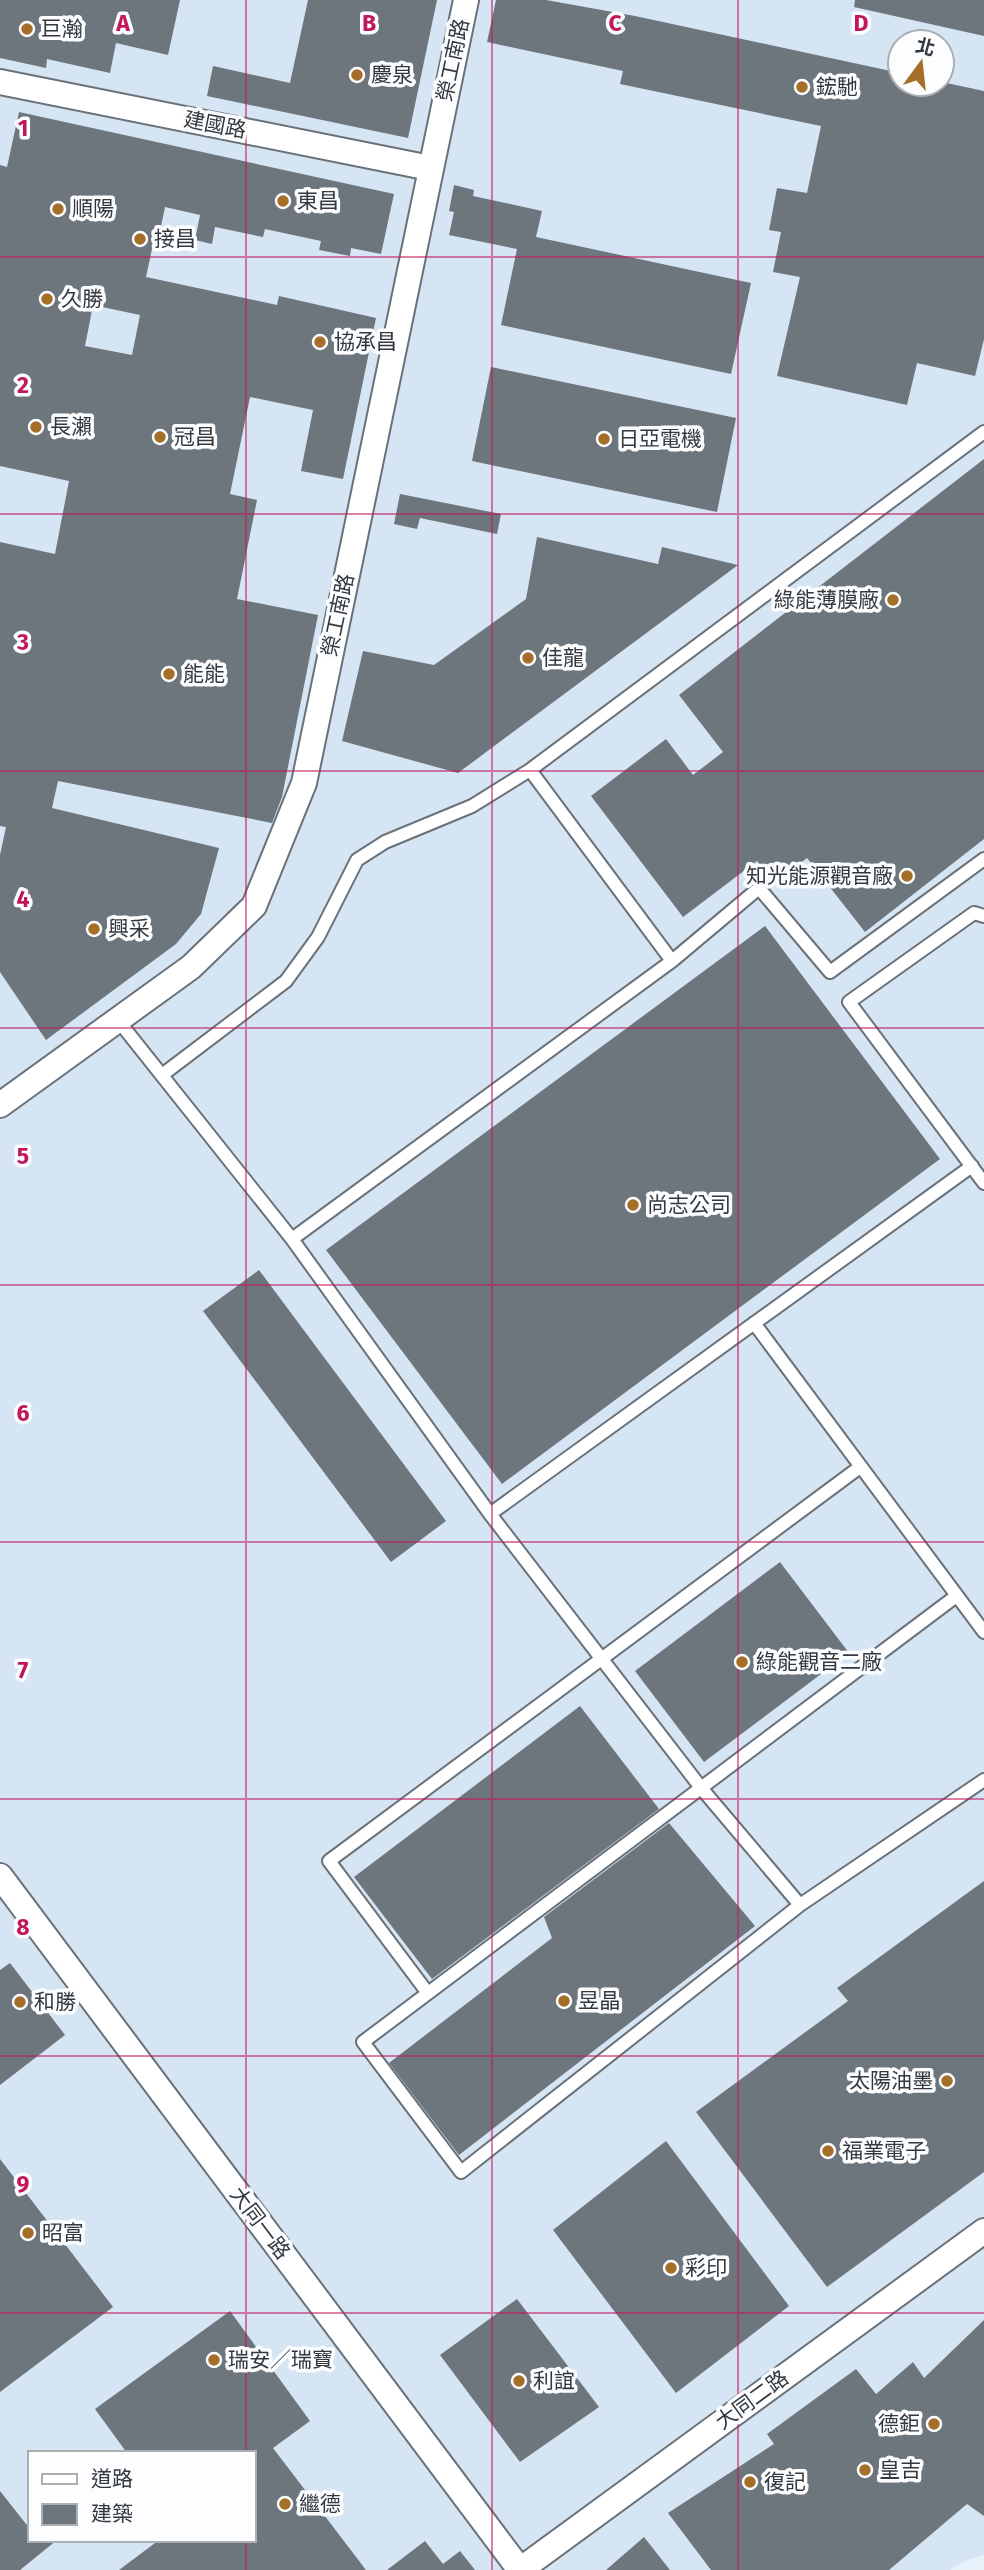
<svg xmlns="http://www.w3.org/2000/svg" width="984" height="2570" viewBox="0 0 984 2570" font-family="'Fira Sans','Noto Sans TC',sans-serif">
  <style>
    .built { fill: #d6e5f4; fill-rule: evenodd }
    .building { fill: #6d757d; fill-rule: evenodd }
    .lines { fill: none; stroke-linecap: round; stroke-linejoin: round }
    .service-casing { stroke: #697179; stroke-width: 16 }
    .minor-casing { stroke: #697179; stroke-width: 28 }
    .service { stroke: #fff; stroke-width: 12 }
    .minor { stroke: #fff; stroke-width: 24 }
    .grid { fill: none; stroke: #c2185b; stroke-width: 2; stroke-opacity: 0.55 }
    .poi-dot { fill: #a56f2a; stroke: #fbfdff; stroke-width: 2.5 }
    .labels { text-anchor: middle; stroke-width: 7; stroke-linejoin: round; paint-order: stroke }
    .poi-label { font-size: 21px; fill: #35393d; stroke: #fbfdff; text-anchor: start }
    .street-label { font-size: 21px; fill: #35393d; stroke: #fbfdff }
    .grid-label { font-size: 23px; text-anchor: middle; font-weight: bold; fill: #c2185b; stroke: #fbfdff; stroke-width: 7; stroke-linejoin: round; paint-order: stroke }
  </style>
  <rect width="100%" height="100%" fill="#e7f1fa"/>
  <path class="built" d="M 0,0 L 984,0 L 984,2555 L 964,2561 L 950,2570 L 0,2570 ZM 900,42 L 942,42 L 942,84 L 900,84 ZM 30,2453 L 254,2453 L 254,2540 L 30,2540 Z"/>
  <path class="building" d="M 0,0 L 180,0 L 168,55 L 116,43 L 110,73 L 47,59 L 46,68 L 0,58 Z
    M 308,0 L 437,0 L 408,138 L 207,96 L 213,66 L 290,83 Z
    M 496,0 L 546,0 L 635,16 L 900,73 L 900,84 L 942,82 L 984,91 L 984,339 L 975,376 L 917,363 L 907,405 L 777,376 L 800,277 L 773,272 L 781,232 L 769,230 L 777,188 L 807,193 L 821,126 L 620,84 L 623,71 L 487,42 Z
    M 855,0 L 984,0 L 984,36 L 854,7 Z
    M 19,112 L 394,194 L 381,254 L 351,248 L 350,256 L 319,250 L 321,241 L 265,229 L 263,237 L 215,227 L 212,244 L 195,240 L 200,215 L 165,207 L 160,231 L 156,230 L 146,277 L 277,305 L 279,296 L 376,318 L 343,479 L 301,471 L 313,410 L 250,397 L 230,494 L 257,500 L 237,599 L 318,615 L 282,797 L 272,823 L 58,781 L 52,808 L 219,848 L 201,914 L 176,944 L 46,1040 L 0,972 L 0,855 L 6,827 L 0,826 L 0,542 L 55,554 L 69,481 L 0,466 L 0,165 L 7,167 ZM 93,305 L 140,315 L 132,355 L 85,346 Z
    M 454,185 L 474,190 L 473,196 L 542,211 L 536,237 L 751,283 L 731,374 L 501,325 L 517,249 L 449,235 L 454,212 L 449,211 Z
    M 491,367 L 736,418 L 717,512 L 472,461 Z
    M 984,459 L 984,839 L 865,932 L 807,858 L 774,883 L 757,861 L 683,917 L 591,796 L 666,739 L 693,775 L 723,752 L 679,695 Z
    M 400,494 L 501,514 L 497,534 L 420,518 L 417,529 L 394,524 Z
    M 537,537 L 658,564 L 662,547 L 738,565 L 458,773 L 342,741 L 363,651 L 434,665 L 526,599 Z
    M 765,926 L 940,1159 L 502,1484 L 326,1250 Z
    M 259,1270 L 446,1521 L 391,1562 L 203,1311 Z
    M 780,1562 L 849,1653 L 704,1762 L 635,1671 Z
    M 580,1706 L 659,1809 L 432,1979 L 354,1877 Z
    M 669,1823 L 755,1926 L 459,2155 L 389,2063 L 552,1938 L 544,1917 Z
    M 984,1881 L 984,2172 L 827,2287 L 696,2112 L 848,2001 L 837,1988 Z
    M 10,1963 L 65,2035 L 0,2085 L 0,1970 Z
    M 666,2141 L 789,2306 L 676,2393 L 553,2230 Z
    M 0,2159 L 113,2307 L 0,2392 Z
    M 517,2299 L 599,2407 L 520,2462 L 440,2355 Z
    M 230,2311 L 310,2421 L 273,2448 L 366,2570 L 119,2570 L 159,2540 L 254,2540 L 254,2453 L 127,2453 L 95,2409 Z
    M 984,2320 L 984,2516 L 967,2504 L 889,2570 L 711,2570 L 668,2513 L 774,2444 L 767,2434 L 856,2369 L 876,2394 L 913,2362 L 924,2378 Z
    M 0,2491 L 30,2529 L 30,2540 L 57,2540 L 20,2570 L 0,2570 Z
    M 644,2537 L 670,2570 L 606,2570 Z
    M 425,2541 L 443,2564 L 460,2551 L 475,2570 L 387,2570 Z"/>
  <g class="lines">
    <defs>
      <path id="service" d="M 530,770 L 672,961
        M 984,916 L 974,913 L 849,1002 L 984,1183
        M 117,1019 L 292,1239 L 490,1514 L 601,1658 L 702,1789 L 800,1905
        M 162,1075 L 286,981 L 318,937 L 357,860 L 385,842 L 472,806 L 530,770 L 984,432
        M 292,1239 L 672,961 L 759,888 L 830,972 L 984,859
        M 754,1323 L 984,1632
        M 490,1514 L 972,1166
        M 955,1597 L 363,2042 L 461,2172 L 800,1905 L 984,1780
        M 427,1992 L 329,1861 L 860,1467"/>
      <path id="minor" d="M 0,82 L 430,168
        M 0,1105 L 191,967 L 254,906 L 304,783 L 466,0
        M 0,1876 L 520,2570
        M 520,2570 L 984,2231"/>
    </defs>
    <use href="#service" class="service-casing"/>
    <use href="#minor" class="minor-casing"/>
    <use href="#service" class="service"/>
    <use href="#minor" class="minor"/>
  </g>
  <path class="grid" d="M 246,0 L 246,2453M 492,0 L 492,2570M 738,0 L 738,2570M 0,257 L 984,257M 0,514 L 984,514M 0,771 L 984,771M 0,1028 L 984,1028M 0,1285 L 984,1285M 0,1542 L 984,1542M 0,1799 L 984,1799M 0,2056 L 984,2056M 0,2313 L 984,2313M 246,2540 L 246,2570"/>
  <g class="poi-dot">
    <circle cx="27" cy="29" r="7"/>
    <circle cx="357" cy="75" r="7"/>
    <circle cx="802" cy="87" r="7"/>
    <circle cx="283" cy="201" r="7"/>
    <circle cx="58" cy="209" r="7"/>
    <circle cx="140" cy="239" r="7"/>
    <circle cx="47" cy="299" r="7"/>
    <circle cx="320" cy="342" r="7"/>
    <circle cx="36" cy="427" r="7"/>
    <circle cx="160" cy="437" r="7"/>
    <circle cx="604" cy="439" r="7"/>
    <circle cx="893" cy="600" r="7"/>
    <circle cx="528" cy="658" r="7"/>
    <circle cx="169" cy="674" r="7"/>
    <circle cx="907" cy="876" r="7"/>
    <circle cx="94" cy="929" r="7"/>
    <circle cx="633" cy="1205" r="7"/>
    <circle cx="742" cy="1662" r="7"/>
    <circle cx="564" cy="2001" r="7"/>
    <circle cx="20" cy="2002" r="7"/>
    <circle cx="947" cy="2081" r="7"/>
    <circle cx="828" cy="2151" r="7"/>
    <circle cx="28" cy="2233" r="7"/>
    <circle cx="671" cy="2268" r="7"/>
    <circle cx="214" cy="2360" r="7"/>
    <circle cx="519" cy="2381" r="7"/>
    <circle cx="934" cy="2424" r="7"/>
    <circle cx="865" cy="2470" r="7"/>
    <circle cx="750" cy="2482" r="7"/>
    <circle cx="285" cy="2504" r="7"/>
  </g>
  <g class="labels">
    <g class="poi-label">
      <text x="41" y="36">巨瀚</text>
      <text x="371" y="82">慶泉</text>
      <text x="816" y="94">鋐馳</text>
      <text x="297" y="208">東昌</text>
      <text x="72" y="216">順陽</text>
      <text x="154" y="246">接昌</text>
      <text x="61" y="306">久勝</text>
      <text x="334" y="349">協承昌</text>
      <text x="50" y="434">長瀨</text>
      <text x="174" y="444">冠昌</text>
      <text x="618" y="446">日亞電機</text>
      <text x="879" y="607" text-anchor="end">綠能薄膜廠</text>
      <text x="542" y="665">佳龍</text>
      <text x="183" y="681">能能</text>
      <text x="893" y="883" text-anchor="end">知光能源觀音廠</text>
      <text x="108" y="936">興采</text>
      <text x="647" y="1212">尚志公司</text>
      <text x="756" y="1669">綠能觀音二廠</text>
      <text x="578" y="2008">昱晶</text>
      <text x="34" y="2009">和勝</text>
      <text x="933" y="2088" text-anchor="end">太陽油墨</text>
      <text x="842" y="2158">福業電子</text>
      <text x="42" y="2240">昭富</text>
      <text x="685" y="2275">彩印</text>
      <text x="228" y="2367">瑞安／瑞寶</text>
      <text x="533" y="2388">利誼</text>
      <text x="920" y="2431" text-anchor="end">德鉅</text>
      <text x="879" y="2477">皇吉</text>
      <text x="764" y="2489">復記</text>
      <text x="299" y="2511">繼德</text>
    </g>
    <g class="street-label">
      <text transform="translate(453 60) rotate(-78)" y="7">榮工南路</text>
      <text transform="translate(215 125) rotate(11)" y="7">建國路</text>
      <text transform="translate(338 615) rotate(-78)" y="7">榮工南路</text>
      <text transform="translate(260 2223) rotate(53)" y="7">大同一路</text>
      <text transform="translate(752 2400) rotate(-36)" y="7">大同二路</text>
    </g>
  </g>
  <g class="grid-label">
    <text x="123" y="31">A</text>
    <text x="369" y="31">B</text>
    <text x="615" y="31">C</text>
    <text x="861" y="31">D</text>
    <text x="23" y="136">1</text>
    <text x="23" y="393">2</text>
    <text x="23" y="650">3</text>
    <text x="23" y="907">4</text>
    <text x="23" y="1164">5</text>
    <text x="23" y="1421">6</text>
    <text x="23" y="1678">7</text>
    <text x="23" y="1935">8</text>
    <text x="23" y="2192">9</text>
  </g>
  <rect x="28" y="2451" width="228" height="91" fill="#fbfdff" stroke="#acafb1" stroke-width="2"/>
  <rect x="42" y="2474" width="35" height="10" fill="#ffffff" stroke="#acafb1" stroke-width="2"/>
  <text x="91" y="2486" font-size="21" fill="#35393d">道路</text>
  <rect x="42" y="2504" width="35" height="21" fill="#6d757d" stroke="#acafb1" stroke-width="2"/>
  <text x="91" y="2521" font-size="21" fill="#35393d">建築</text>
  <g transform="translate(921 63) rotate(15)"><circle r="33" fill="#fbfdff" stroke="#acafb1" stroke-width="2"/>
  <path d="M0-5L12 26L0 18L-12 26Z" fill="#a56f2a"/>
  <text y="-10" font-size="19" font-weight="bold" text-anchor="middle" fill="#35393d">北</text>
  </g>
</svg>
